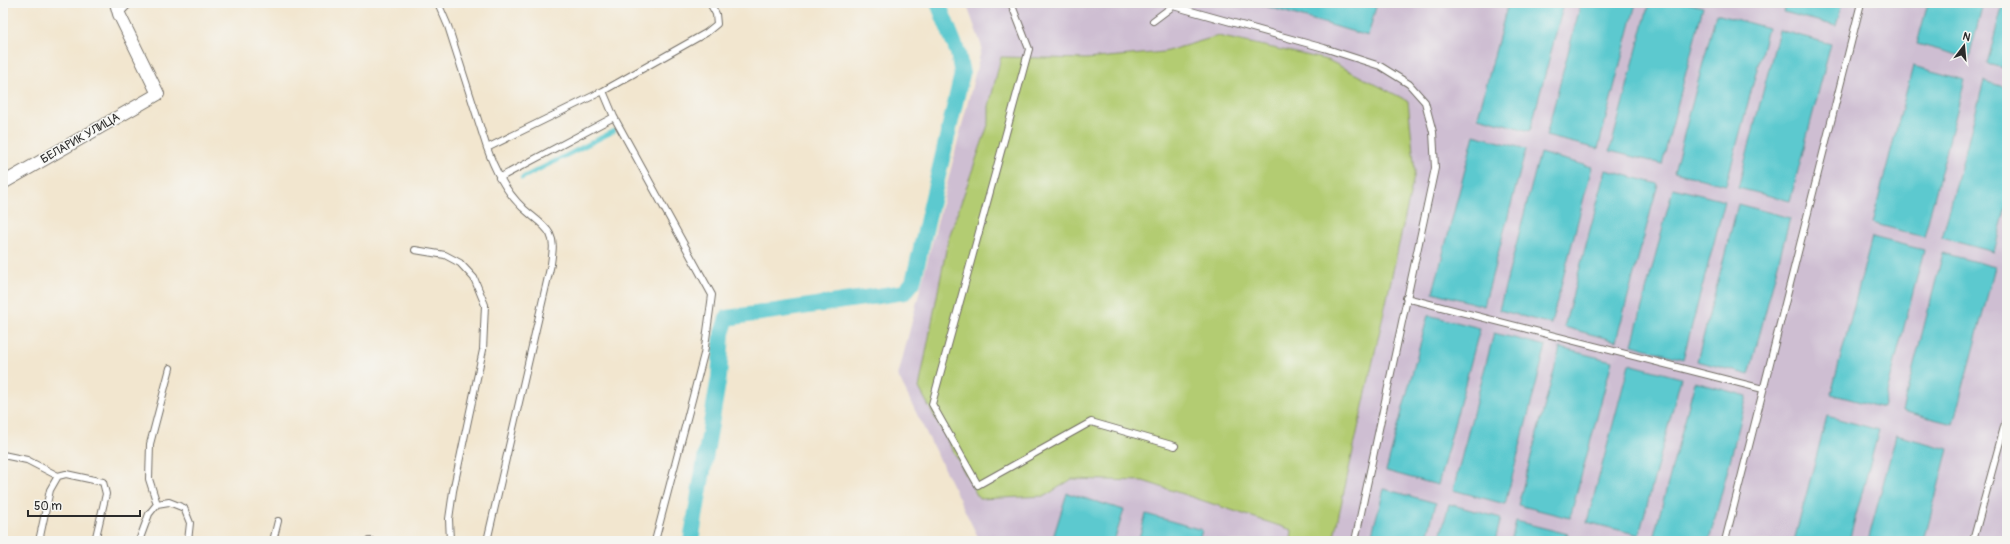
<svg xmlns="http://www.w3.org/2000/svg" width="2010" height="544" viewBox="0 0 2010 544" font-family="Pangolin,sans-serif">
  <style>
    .industrial { fill: #cebed2 }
    .green { fill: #b3cc72; stroke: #6f7c4e }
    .water { fill: #5bc9cf; stroke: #437a7d }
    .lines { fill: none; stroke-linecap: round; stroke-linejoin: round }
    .stream { stroke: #5bc9cf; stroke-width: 4.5 }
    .canal { stroke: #5bc9cf; stroke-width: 16 }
    .lane-casing { stroke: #716c64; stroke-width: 8 }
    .street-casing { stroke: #716c64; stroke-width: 14 }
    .lane { stroke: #fff; stroke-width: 6 }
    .street { stroke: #fff; stroke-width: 12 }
    .labels { text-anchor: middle; stroke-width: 3; stroke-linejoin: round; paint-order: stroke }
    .street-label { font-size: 12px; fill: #2b2b2b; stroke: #f6f6f2 }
  </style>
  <rect width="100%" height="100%" fill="#f6f6f2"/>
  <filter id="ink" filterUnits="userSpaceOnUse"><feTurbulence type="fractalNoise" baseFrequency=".025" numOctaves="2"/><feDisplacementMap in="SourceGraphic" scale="8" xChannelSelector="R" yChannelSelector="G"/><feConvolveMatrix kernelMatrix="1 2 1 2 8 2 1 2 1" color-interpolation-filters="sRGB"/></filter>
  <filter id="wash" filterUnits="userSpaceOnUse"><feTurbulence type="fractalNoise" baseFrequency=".012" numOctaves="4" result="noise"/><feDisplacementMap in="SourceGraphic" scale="16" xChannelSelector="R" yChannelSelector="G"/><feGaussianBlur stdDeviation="0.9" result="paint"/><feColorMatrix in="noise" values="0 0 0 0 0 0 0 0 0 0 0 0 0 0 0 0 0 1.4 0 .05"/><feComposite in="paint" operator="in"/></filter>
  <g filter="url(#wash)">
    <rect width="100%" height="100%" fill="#f2e6cf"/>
    <path class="industrial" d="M 966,3 L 2007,3 L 2007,541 L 980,541 L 898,376 L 982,47 Z"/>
    <path class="green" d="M 1218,36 L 1328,60 L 1408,101 L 1415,172 L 1333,541 L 1291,541 L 1292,530 L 1143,481 L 1072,479 L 1045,496 L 979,499 L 919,388 L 948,240 L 989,122 L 989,106 L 1001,57 L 1086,59 L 1164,52 Z"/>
    <path class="water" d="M 1255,3 L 1377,3 L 1368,36 Z
      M 1508,3 L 1564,3 L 1530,131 L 1478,117 Z
      M 1581,3 L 1636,3 L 1598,149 L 1546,136 Z
      M 1649,3 L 1687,3 L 1703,7 L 1662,164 L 1610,151 Z
      M 1787,3 L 1842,3 L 1836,26 L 1784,12 Z
      M 1928,3 L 1983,3 L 1969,58 L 1917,44 Z
      M 2003,3 L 2007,3 L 2007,69 L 1987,64 Z
      M 1716,14 L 1768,28 L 1726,185 L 1674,172 Z
      M 1779,30 L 1831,44 L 1790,201 L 1738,188 Z
      M 1913,66 L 1965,80 L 1924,237 L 1872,223 Z
      M 1984,81 L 2007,88 L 2007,203 L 1994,252 L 1942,238 Z
      M 1474,135 L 1526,149 L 1484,306 L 1433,292 Z
      M 1540,153 L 1592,167 L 1551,324 L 1499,310 Z
      M 1606,170 L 1658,184 L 1616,341 L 1564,327 Z
      M 1673,188 L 1725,201 L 1683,359 L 1632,345 Z
      M 1738,204 L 1790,218 L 1749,375 L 1697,361 Z
      M 1872,237 L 1924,250 L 1883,408 L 1831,394 Z
      M 1943,253 L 1995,267 L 1953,424 L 1902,411 Z
      M 1428,315 L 1480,328 L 1438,485 L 1386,471 Z
      M 1494,333 L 1546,346 L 1505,504 L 1453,490 Z
      M 1560,348 L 1612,361 L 1570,518 L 1518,505 Z
      M 1629,364 L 1681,378 L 1639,535 L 1587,522 Z
      M 1695,382 L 1747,396 L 1709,541 L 1659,541 L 1653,539 Z
      M 1827,416 L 1879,430 L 1849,541 L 1794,541 Z
      M 1896,435 L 1948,449 L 1924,541 L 1868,541 Z
      M 1384,489 L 1436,503 L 1426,541 L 1370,541 Z
      M 1067,493 L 1124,510 L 1114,541 L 1052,541 Z
      M 1449,504 L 1501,518 L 1495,541 L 1439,541 Z
      M 1146,514 L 1202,530 L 1199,541 L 1138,541 Z
      M 1516,521 L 1568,534 L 1566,541 L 1511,541 Z"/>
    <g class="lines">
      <path class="stream" d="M 522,178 L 614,131"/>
      <path class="canal" d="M 691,541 L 719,377 L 722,333 L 727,318 L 905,292 L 913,282 L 962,74 L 958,53 L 938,3"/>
    </g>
  </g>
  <g filter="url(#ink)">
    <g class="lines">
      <defs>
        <path id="lane" d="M 438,3 L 448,26 L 487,148
          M 1011,3 L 1029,49 L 932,404 L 978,485 L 1091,422 L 1175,446
          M 1173,6 L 1324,48 L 1380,66 L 1409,84 L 1425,102 L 1433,132 L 1435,168 L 1355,541
          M 119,14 L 130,3
          M 1153,21 L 1173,6 L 1175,3
          M 603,91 L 706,33 L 717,24 L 716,14 L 710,3
          M 499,178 L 614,117
          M 415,250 L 445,255 L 460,263 L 474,278 L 485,305 L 483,350 L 453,491 L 449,519 L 450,541
          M 1406,298 L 1763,389
          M 3,455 L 27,460 L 58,476
          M 157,504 L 149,479 L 150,444 L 170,368
          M 39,541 L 50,490 L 58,476 L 66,474 L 103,482 L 106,494 L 95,541
          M 139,541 L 149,514 L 157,504 L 169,502 L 184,508 L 190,523 L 188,541
          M 273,541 L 278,521
          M 369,541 L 371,541
          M 487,541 L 551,264 C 552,254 555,244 550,234 C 545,224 531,216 523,208 C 505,191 495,171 487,148 L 603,91 L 614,117 L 712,295 L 704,354 L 655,541
          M 1725,541 L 1861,3
          M 1973,541 L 2007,416"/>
        <path id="street" d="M 3,183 L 158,94 L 119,14 L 116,3"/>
      </defs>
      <use href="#lane" class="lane-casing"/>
      <use href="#street" class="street-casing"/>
      <use href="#lane" class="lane"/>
      <use href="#street" class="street"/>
    </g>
  </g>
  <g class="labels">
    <g class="street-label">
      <text transform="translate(80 138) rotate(-30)" y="4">БЕЛАРИК УЛИЦА</text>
    </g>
  </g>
  <rect width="2010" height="544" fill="none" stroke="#f6f6f2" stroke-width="16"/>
  <g transform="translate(1964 46) rotate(16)" stroke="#f6f6f2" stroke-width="3" paint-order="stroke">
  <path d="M0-3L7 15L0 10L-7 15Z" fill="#2b2b2b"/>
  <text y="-6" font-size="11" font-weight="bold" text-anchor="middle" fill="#2b2b2b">N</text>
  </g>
  <path d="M28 510v6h112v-6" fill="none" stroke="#2b2b2b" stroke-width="2"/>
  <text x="34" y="510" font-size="12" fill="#2b2b2b" stroke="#f6f6f2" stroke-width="3" paint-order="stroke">50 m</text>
</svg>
